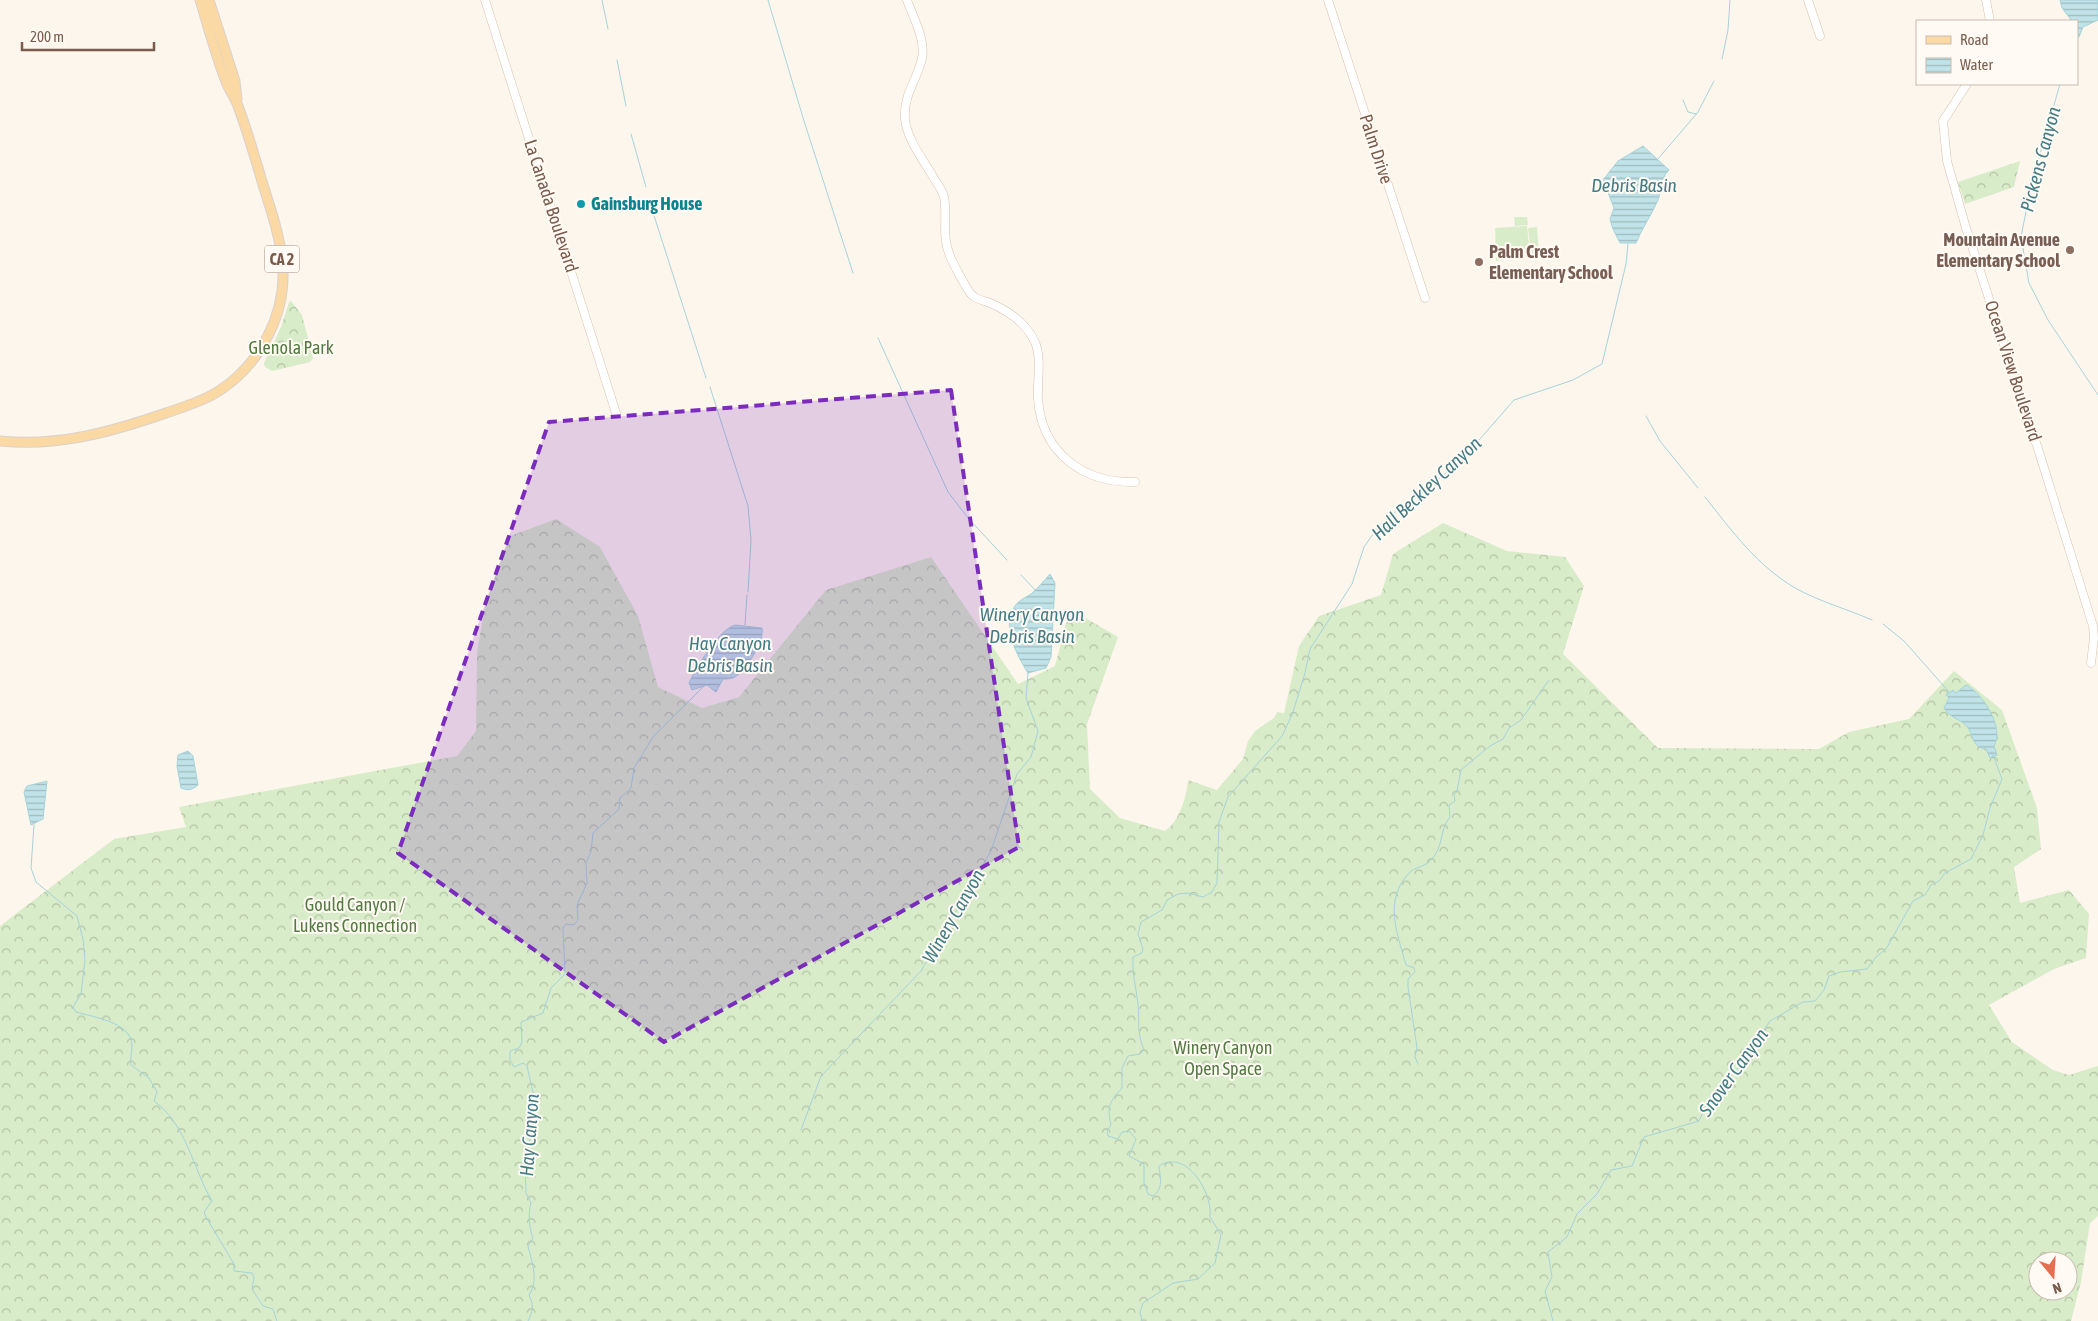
<svg xmlns="http://www.w3.org/2000/svg" width="2098" height="1321" viewBox="0 0 2098 1321" font-family="'Asap Condensed',sans-serif">
  <style>
    .forest { fill: url(#forest-crowns); fill-rule: evenodd }
    .pitch { fill: #d8ecc9 }
    .water { fill: url(#water-rules); stroke: #a5d3da }
    .lines { fill: none; stroke-linecap: round; stroke-linejoin: round }
    .stream { stroke: #a5d3da; stroke-width: 1 }
    .secondary-casing { stroke: #d6c0b0; stroke-width: 9 }
    .primary-casing { stroke: #dad1cd; stroke-width: 11 }
    .secondary { stroke: #fff; stroke-width: 8 }
    .primary { stroke: #fbd9a5; stroke-width: 9 }
    .marked { fill: #7b2cbf; fill-opacity: 0.2; stroke: #7b2cbf; stroke-width: 4; stroke-dasharray: 10 6; stroke-linejoin: round }
    .culture-dot { fill: #0f9aa8; stroke: #fffaf3; stroke-width: 2 }
    .education-dot { fill: #8d6e63; stroke: #fffaf3; stroke-width: 2 }
    .labels { text-anchor: middle; stroke-width: 4; stroke-linejoin: round; paint-order: stroke }
    .shield { fill: #fffaf3; stroke: #a28b7f; stroke-width: 1 }
    .shield-label { font-size: 16px; font-weight: bold; fill: #7a5c4d }
    .street-label { font-size: 18px; fill: #7a5c4d; stroke: #fffaf3 }
    .culture-label { font-size: 18px; font-weight: bold; fill: #0d838f; stroke: #fffaf3; text-anchor: start }
    .education-label { font-size: 18px; font-weight: bold; fill: #785e54; stroke: #fffaf3; text-anchor: end }
    .park-label { font-size: 18px; fill: #537a41; stroke: #fffaf3 }
    .water-label { font-size: 19px; font-style: italic; fill: #437c86; stroke: #fffaf3 }
  </style>
  <defs>
    <pattern id="forest-crowns" width="20" height="18" patternUnits="userSpaceOnUse" patternTransform="scale(1.25)"><rect width="20" height="18" fill="#d8ecc9"/><path d="M2 6a3 3 0 1 1 6 0M12 15a3 3 0 1 1 6 0" fill="none" stroke="#b4c2a5"/></pattern>
    <pattern id="water-rules" width="6" height="5" patternUnits="userSpaceOnUse" patternTransform="scale(1.25)"><rect width="6" height="5" fill="#bfe3e8"/><path d="M0 2.5h6" fill="none" stroke="#a0bbbe"/></pattern>
  </defs>
  <rect width="100%" height="100%" fill="#fdf6ec"/>
  <path class="forest" d="M 2020,161 L 2014,187 L 1965,204 L 1958,182 Z
    M 291,301 L 302,315 L 313,358 L 310,362 L 272,371 L 265,367 L 264,363 L 281,327 L 289,302 Z
    M 556,519 L 600,547 L 638,616 L 658,687 L 702,708 L 739,697 L 826,590 L 931,557 L 1018,684 L 1055,666 L 1070,609 L 1118,637 L 1087,724 L 1090,789 L 1120,818 L 1165,831 C 1179,822 1187,796 1188,780 L 1217,790 L 1243,759 L 1248,741 L 1255,731 L 1274,718 L 1277,712 L 1284,713 L 1299,646 L 1319,616 L 1381,595 L 1393,554 L 1443,523 L 1507,551 L 1565,557 L 1584,586 L 1563,654 L 1658,748 L 1819,749 L 1849,732 L 1909,719 L 1954,671 L 2002,710 L 2037,808 L 2041,849 L 2014,867 L 2020,903 L 2069,890 L 2089,914 L 2086,958 L 2054,969 L 1989,1005 L 2012,1042 L 2053,1070 L 2069,1075 L 2098,1066 L 2098,1216 L 2090,1223 L 2081,1282 L 2071,1321 L 0,1321 L 0,926 L 114,839 L 186,827 L 179,807 L 457,756 L 476,731 L 477,652 L 486,601 L 510,536 ZM 2038,1261 L 2068,1261 L 2068,1291 L 2038,1291 Z"/>
  <path class="pitch" d="M 1514,217 L 1527,217 L 1528,225 L 1515,226 Z
    M 1527,226 L 1530,255 L 1496,261 L 1495,228 Z
    M 1537,227 L 1539,254 L 1531,254 L 1528,228 Z"/>
  <path class="water" d="M 2060,0 L 2098,0 L 2098,20 L 2083,27 L 2079,37 L 2077,37 L 2077,21 L 2072,21 L 2062,8 Z
    M 1643,146 L 1669,170 C 1660,179 1662,189 1658,200 C 1652,214 1642,228 1636,243 L 1620,243 L 1613,229 L 1610,219 L 1614,208 L 1603,180 L 1618,161 Z
    M 1050,574 L 1055,583 L 1051,657 L 1046,668 L 1028,673 C 1017,656 1001,625 1015,606 C 1018,601 1026,597 1031,594 C 1038,588 1044,581 1050,574 Z
    M 735,625 L 762,628 C 765,640 746,671 735,677 C 732,679 727,679 723,679 L 716,692 L 707,685 L 692,690 L 689,683 C 697,667 718,630 735,625 Z
    M 1966,685 C 1983,693 2005,729 1994,746 L 1997,755 L 1990,758 L 1986,749 C 1974,748 1973,738 1969,729 C 1964,720 1949,718 1944,708 L 1949,698 L 1946,695 L 1953,690 L 1956,693 Z
    M 188,751 L 193,756 L 198,785 C 192,790 188,791 181,788 L 177,766 L 178,755 Z
    M 47,781 L 43,819 L 31,825 L 24,792 L 27,786 Z"/>
  <g class="lines">
    <path class="stream" d="M 602,0 L 608,29
      M 768,0 L 804,121 L 853,273
      M 1722,59 L 1728,30 L 1730,0
      M 617,60 L 626,106
      M 2060,84 L 2031,186 L 2021,237 L 2029,283 L 2048,320 L 2098,395
      M 1683,100 L 1688,112 L 1696,114
      M 631,134 L 646,187
      M 1657,160 L 1698,112 L 1714,81
      M 650,203 L 706,378
      M 878,338 L 948,492 L 968,518 L 1007,560
      M 710,387 L 748,506 L 751,540 L 748,592
      M 1646,416 L 1660,441 L 1698,488
      M 1705,497 C 1732,531 1758,567 1797,589 C 1821,602 1847,609 1872,620
      M 1021,575 L 1035,590
      M 1883,624 L 1904,641 L 1950,693
      M 745,625 L 747,595
      M 34,825 L 31,868 L 36,882 L 77,916 L 83,939 L 85,960 L 81,994 L 73,1007 L 76,1012 C 93,1017 131,1022 132,1045 C 132,1052 130,1057 131,1065 L 149,1078 L 157,1092 L 154,1101 C 187,1125 192,1167 212,1201 L 204,1212 L 206,1217 L 234,1264 L 234,1271 L 252,1273 L 254,1278 L 252,1289 L 263,1306 L 273,1309 L 277,1321
      M 1418,1064 L 1415,1057 L 1417,1048 L 1408,987 L 1408,979 L 1415,972 L 1414,968 L 1406,965 C 1397,932 1383,900 1410,872 C 1415,867 1424,867 1430,861 C 1444,848 1439,830 1450,817 L 1449,805 L 1455,801 L 1454,795 L 1457,791 L 1461,770 L 1490,746 L 1503,739 L 1509,728 L 1521,720 L 1549,680
      M 801,1130 L 821,1076 L 921,971 L 991,851 L 1017,774 L 1031,757 L 1038,731 L 1026,698 L 1028,673
      M 528,1321 C 533,1311 534,1305 529,1295 C 539,1280 532,1263 528,1246 L 533,1238 C 529,1229 528,1212 531,1203 L 526,1193 L 525,1164 L 532,1129 L 526,1110 L 534,1097 L 527,1066 L 523,1063 L 514,1067 L 510,1060 L 510,1051 L 519,1048 L 522,1042 L 521,1022 L 543,1013 L 551,988 L 565,974 L 563,928 L 566,924 L 574,925 L 578,920 L 577,905 L 587,883 L 586,863 L 591,852 L 593,833 L 619,809 L 620,798 L 631,788 L 634,768 L 653,737 L 704,686
      M 1142,1321 L 1140,1312 L 1143,1303 L 1173,1283 L 1198,1279 L 1215,1263 L 1221,1235 L 1210,1217 C 1213,1194 1187,1148 1159,1166 C 1160,1178 1164,1188 1153,1196 L 1148,1194 L 1144,1183 L 1144,1164 L 1129,1156 L 1136,1139 L 1129,1131 L 1122,1132 L 1118,1139 L 1108,1136 L 1107,1131 L 1111,1125 C 1107,1107 1109,1102 1122,1088 L 1122,1068 L 1128,1056 L 1140,1054 L 1144,1050 C 1136,1030 1140,1023 1138,1004 C 1136,987 1132,974 1133,957 L 1142,953 L 1143,949 L 1138,934 L 1141,922 L 1162,910 L 1167,900 L 1178,894 L 1188,893 L 1203,897 L 1212,892 L 1217,883 L 1219,822 L 1228,797 L 1282,736 L 1292,715 L 1305,673 L 1310,649 L 1352,584 L 1364,547 L 1378,527 L 1401,507 L 1422,494 L 1466,455 L 1514,400 L 1573,380 L 1602,364 L 1626,264 L 1628,244
      M 1553,1321 L 1545,1291 L 1552,1277 L 1548,1252 L 1567,1237 L 1577,1214 L 1597,1194 L 1611,1170 L 1632,1166 L 1644,1137 L 1699,1121 L 1708,1101 L 1741,1065 L 1770,1021 L 1803,1002 L 1815,1001 L 1824,990 L 1829,976 L 1840,972 L 1867,969 L 1876,957 L 1886,949 L 1913,901 L 1925,895 L 1931,885 L 1939,881 L 1945,873 L 1971,859 L 1983,835 L 1990,808 L 2002,779 L 1993,755"/>
    <defs>
      <path id="secondary" d="M 485,0 L 616,413
        M 907,0 C 913,17 926,40 922,58 C 918,79 903,94 905,119 C 907,140 925,162 935,180 C 938,185 943,191 944,197 C 948,216 941,236 950,256 C 954,265 967,291 973,296 C 977,299 985,301 990,303 C 1009,311 1026,323 1035,342 C 1042,359 1037,381 1038,399 C 1042,453 1083,483 1135,482
        M 1328,0 L 1425,298
        M 1808,0 L 1820,36
        M 1986,0 L 1990,21
        M 1967,84 L 1943,121 L 1947,161 L 1966,228 L 2040,455 L 2093,626 L 2094,638 L 2091,663"/>
      <path id="primary" d="M 209,0 L 235,81 L 237,99
        M 0,441 C 58,447 111,432 166,413 C 181,408 197,403 212,395 C 259,369 289,312 282,259 C 279,231 269,205 261,178 C 254,154 247,130 238,106 C 235,97 228,89 225,79 C 215,53 208,26 200,0"/>
    </defs>
    <use href="#secondary" class="secondary-casing"/>
    <use href="#primary" class="primary-casing"/>
    <use href="#secondary" class="secondary"/>
    <use href="#primary" class="primary"/>
  </g>
  <path class="marked" d="M 951,390 L 1019,847 L 664,1042 L 398,853 L 549,422 Z"/>
  <circle class="culture-dot" cx="581" cy="204" r="5"/>
  <g class="education-dot">
    <circle cx="2070" cy="250" r="5"/>
    <circle cx="1479" cy="262" r="5"/>
  </g>
  <g class="labels">
    <rect class="shield" x="264.5" y="245.5" width="35" height="27" rx="4"/>
    <g class="shield-label">
      <text x="282" y="265">CA 2</text>
    </g>
    <g class="street-label">
      <text transform="translate(1376 149) rotate(72)" y="6">Palm Drive</text>
      <text transform="translate(551 206) rotate(72)" y="6">La Canada Boulevard</text>
      <text transform="translate(2013 371) rotate(72)" y="6">Ocean View Boulevard</text>
    </g>
    <g class="culture-label">
      <text x="591" y="210">Gainsburg House</text>
    </g>
    <g class="education-label">
      <text x="2060" y="246">Mountain Avenue<tspan x="2060" dy="21">Elementary School</tspan></text>
      <text x="1489" y="258" text-anchor="start">Palm Crest<tspan x="1489" dy="21">Elementary School</tspan></text>
    </g>
    <g class="park-label">
      <text x="291" y="354">Glenola Park</text>
      <text x="355" y="911">Gould Canyon /<tspan x="355" dy="21">Lukens Connection</tspan></text>
      <text x="1223" y="1054">Winery Canyon<tspan x="1223" dy="21">Open Space</tspan></text>
    </g>
    <g class="water-label">
      <text transform="translate(2040 159) rotate(-75)" y="7">Pickens Canyon</text>
      <text x="1634" y="192">Debris Basin</text>
      <text transform="translate(1426 488) rotate(-43)" y="7">Hall Beckley Canyon</text>
      <text x="1032" y="621">Winery Canyon<tspan x="1032" dy="22">Debris Basin</tspan></text>
      <text x="730" y="650">Hay Canyon<tspan x="730" dy="22">Debris Basin</tspan></text>
      <text transform="translate(953 916) rotate(-60)" y="7">Winery Canyon</text>
      <text transform="translate(1733 1072) rotate(-54)" y="7">Snover Canyon</text>
      <text transform="translate(529 1135) rotate(-86)" y="7">Hay Canyon</text>
    </g>
  </g>
  <rect x="1916" y="20" width="162" height="65" fill="#fffaf3" stroke="#cabbb1"/>
  <rect x="1926" y="36" width="25" height="8" fill="#fbd9a5" stroke="#cabbb1"/>
  <text x="1960" y="45" font-size="15" fill="#7a5c4d">Road</text>
  <rect x="1926" y="58" width="25" height="15" fill="url(#water-rules)" stroke="#cabbb1"/>
  <text x="1960" y="70" font-size="15" fill="#7a5c4d">Water</text>
  <g transform="translate(2053 1276) rotate(162)"><circle r="24" fill="#fffaf3" stroke="#cabbb1"/>
  <path d="M0-4L9 19L0 12L-9 19Z" fill="#e76f51"/>
  <text y="-8" font-size="14" font-weight="bold" text-anchor="middle" fill="#7a5c4d">N</text>
  </g>
  <path d="M22 42v8h132v-8" fill="none" stroke="#7a5c4d" stroke-width="2.5"/>
  <text x="30" y="42" font-size="15" fill="#7a5c4d" stroke="#fffaf3" stroke-width="4" paint-order="stroke">200 m</text>
</svg>
